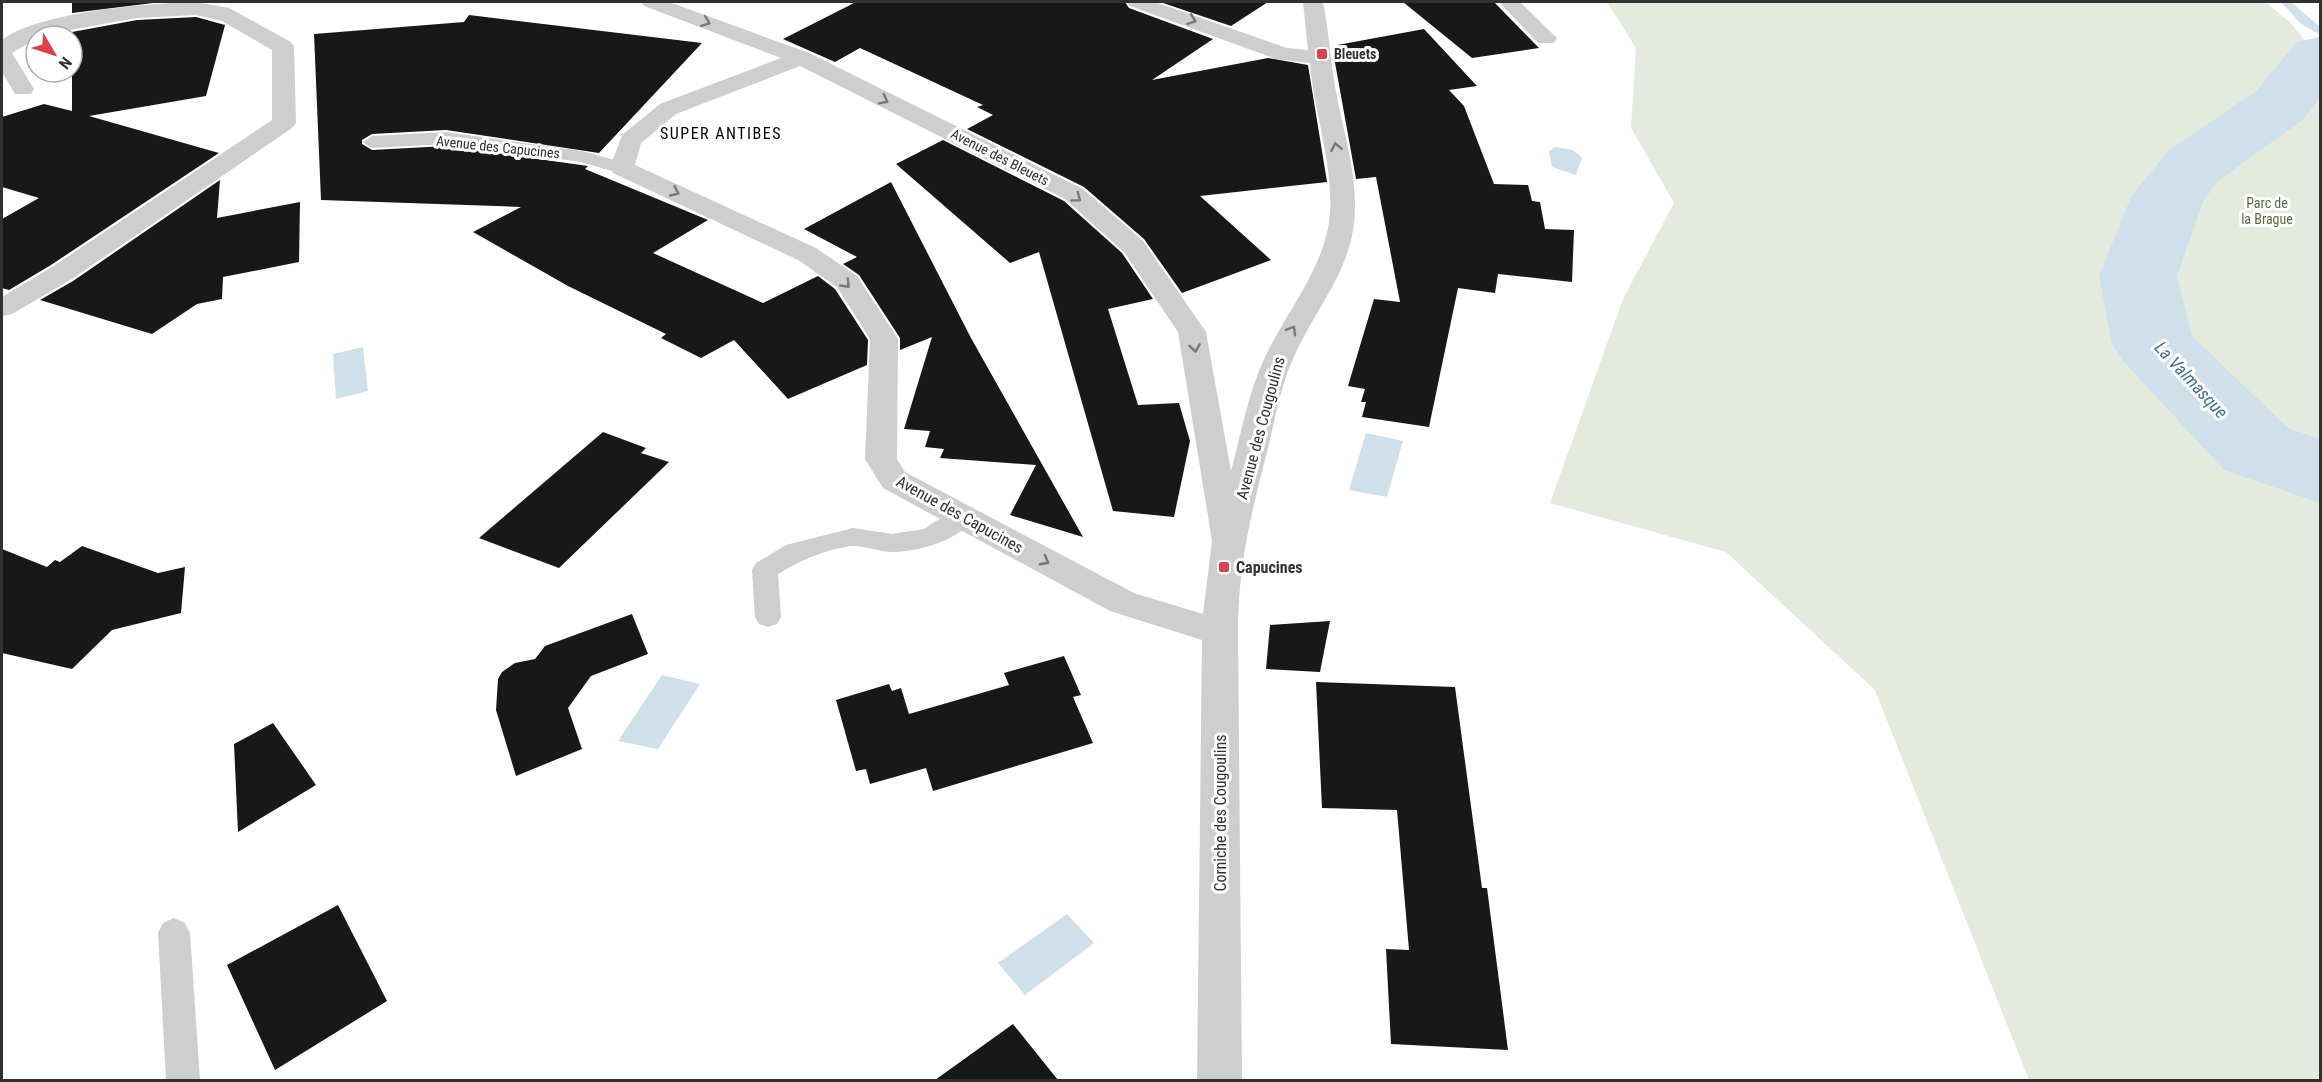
<svg xmlns="http://www.w3.org/2000/svg" width="2322" height="1082" viewBox="0 0 2322 1082" font-family="'Roboto Condensed',sans-serif">
  <style>
    .green { fill: #e4eade }
    .water { fill: #cfe0eb }
    .lines { fill: none; stroke-linecap: round; stroke-linejoin: round }
    .stream { fill: #cfe0eb; fill-rule: evenodd }
    .river { fill: #cfe0eb; fill-rule: evenodd }
    .building { fill: #181818 }
    .lane { fill: #cecece; fill-rule: evenodd }
    .street { fill: #cecece; fill-rule: evenodd }
    .oneway { stroke: #787878 }
    .poi-dot { fill: #da424c; stroke: #fff; stroke-width: 2 }
    .labels { text-anchor: middle; stroke-width: 6; stroke-linejoin: round; paint-order: stroke }
    .far-poi-label { font-size: 14px; font-weight: bold; fill: #313131; stroke: #fff; text-anchor: start }
    .far-street-label { font-size: 14px; fill: #313131; stroke: #fff }
    .far-park-label { font-size: 14px; fill: #546b41; stroke: #fff }
    .far-quarter-label { font-size: 16px; letter-spacing: 1.5px; fill: #000; stroke: #fff }
    .street-label { font-size: 16px; fill: #313131; stroke: #fff }
    .poi-label { font-size: 16px; font-weight: bold; fill: #313131; stroke: #fff; text-anchor: start }
    .water-label { font-size: 18px; font-style: italic; fill: #44718f; stroke: #fff }
  </style>
  <rect width="100%" height="100%" fill="#fff"/>
  <path class="green" d="M 1607,2 L 2265,2 L 2292,24 L 2308,45 L 2301,65 L 2308,74 L 2320,60 L 2320,1080 L 2029,1080 L 1875,690 L 1726,552 L 1550,503 L 1623,299 L 1674,203 L 1631,128 L 1636,48 Z"/>
  <path class="water" d="M 1555,147 L 1573,150 L 1582,158 L 1576,175 L 1552,167 L 1549,151 Z
    M 363,347 L 368,391 L 336,399 L 333,354 Z
    M 1366,433 L 1403,441 L 1387,497 L 1349,490 Z
    M 662,675 L 700,684 L 658,749 L 618,741 Z
    M 1067,914 L 1094,943 L 1025,995 L 998,963 Z"/>
  <g class="lines">
    <path class="stream" d="M 2281,2 L 2291,2 L 2320,27 L 2320,35 L 2300,23 Z"/>
    <path class="river" d="M 2320,37 L 2320,98 L 2304,119 L 2218,181 L 2204,200 L 2177,276 L 2192,336 L 2288,428 L 2320,439 L 2320,503 L 2224,470 L 2124,362 L 2112,344 L 2099,276 L 2131,197 L 2168,151 L 2256,91 L 2297,42 Z"/>
  </g>
  <path class="building" d="M 72,2 L 161,2 L 72,13 Z
    M 856,2 L 1125,2 L 1129,8 L 1213,39 L 1152,80 L 1268,58 L 1308,65 L 1327,182 L 1200,196 L 1271,260 L 1182,293 L 1144,239 L 1084,187 L 967,129 L 993,115 L 977,107 L 983,105 L 860,48 L 835,62 L 783,39 Z
    M 1160,2 L 1268,2 L 1231,26 Z
    M 1403,2 L 1494,2 L 1539,48 L 1472,58 Z
    M 469,15 L 702,43 L 599,153 L 446,130 L 372,134 L 362,140 L 362,144 L 372,150 L 446,146 L 588,166 L 585,169 L 708,220 L 653,253 L 763,303 L 818,276 L 835,289 L 868,340 L 867,365 L 788,399 L 734,340 L 701,358 L 661,338 L 666,334 L 568,286 L 473,232 L 521,207 L 321,200 L 314,34 L 464,22 Z
    M 196,17 L 225,25 L 206,96 L 89,116 L 219,153 L 51,265 L 9,290 L 2,288 L 2,219 L 39,198 L 2,187 L 2,117 L 44,104 L 72,111 L 72,32 L 137,20 Z
    M 1424,29 L 1477,86 L 1449,90 L 1464,106 L 1494,184 L 1528,185 L 1532,201 L 1540,202 L 1545,229 L 1574,230 L 1572,282 L 1498,274 L 1495,293 L 1458,288 L 1429,427 L 1362,417 L 1366,402 L 1361,402 L 1365,389 L 1348,386 L 1374,299 L 1400,302 L 1376,177 L 1356,179 L 1332,46 Z
    M 943,140 L 1064,201 L 1122,253 L 1153,299 L 1108,309 L 1138,405 L 1179,403 L 1190,441 L 1174,517 L 1113,511 L 1039,252 L 1010,263 L 896,164 Z
    M 220,180 L 217,218 L 300,202 L 299,262 L 223,277 L 222,299 L 197,304 L 152,334 L 40,300 L 73,281 Z
    M 891,182 L 971,338 L 1083,537 L 1010,515 L 1036,465 L 940,458 L 944,449 L 925,447 L 930,431 L 904,429 L 932,337 L 900,350 L 900,338 L 859,275 L 843,264 L 857,257 L 804,229 Z
    M 603,432 L 646,448 L 641,453 L 669,462 L 559,568 L 479,538 Z
    M 82,546 L 158,573 L 185,567 L 181,613 L 112,630 L 72,669 L 2,653 L 2,549 L 47,567 L 55,560 L 60,562 Z
    M 632,614 L 648,654 L 591,676 L 568,708 L 582,749 L 516,776 L 496,710 L 498,679 L 502,672 L 515,663 L 535,659 L 545,646 Z
    M 1330,621 L 1320,672 L 1266,669 L 1270,625 Z
    M 1064,656 L 1081,695 L 1073,697 L 1093,743 L 933,791 L 926,768 L 870,784 L 866,769 L 856,771 L 836,700 L 889,684 L 892,691 L 901,688 L 909,714 L 1009,685 L 1004,673 Z
    M 1316,682 L 1455,687 L 1482,888 L 1487,888 L 1508,1050 L 1391,1044 L 1386,949 L 1409,950 L 1397,810 L 1322,808 Z
    M 273,723 L 316,785 L 238,832 L 234,744 Z
    M 338,905 L 387,1001 L 275,1070 L 227,965 Z
    M 1013,1024 L 1058,1080 L 935,1080 Z"/>
  <g class="lines">
    <path class="lane" d="M 446,132 L 582,151 L 629,164 L 631,168 L 622,174 L 581,162 L 446,144 L 372,148 L 363,142 L 372,136 Z
      M 962,507 L 971,510 L 975,516 C 960,541 920,551 893,552 C 879,552 865,545 851,546 C 824,550 801,560 778,574 L 781,617 L 777,624 L 768,627 L 759,624 L 755,617 L 752,570 L 756,563 L 786,545 L 853,528 L 892,534 L 924,529 L 953,510 Z
      M 174,918 L 185,923 L 190,933 L 200,1080 L 166,1080 L 158,933 L 163,923 Z"/>
    <path class="street" d="M 196,2 L 229,8 L 291,42 L 294,47 L 296,123 L 292,128 L 72,279 L 12,314 L 2,316 L 2,297 L 52,267 L 272,120 L 272,50 L 222,21 L 196,15 L 137,18 L 36,36 L 36,39 L 12,53 L 34,89 L 31,94 L 15,94 L 2,72 L 2,40 C 38,12 149,3 196,2 Z
      M 641,2 L 669,2 L 809,53 L 1083,189 L 1143,241 L 1206,332 L 1231,471 C 1241,434 1248,393 1265,357 C 1287,310 1326,267 1330,213 C 1333,162 1314,113 1310,63 L 1276,59 L 1130,6 L 1127,2 L 1155,2 L 1287,48 L 1308,50 L 1303,2 L 1323,2 C 1329,31 1330,58 1335,86 C 1343,134 1361,181 1353,230 C 1346,276 1312,315 1294,357 C 1281,384 1276,415 1269,444 C 1252,511 1238,562 1238,632 L 1242,1080 L 1197,1080 L 1202,640 L 1110,611 L 883,488 L 865,459 L 870,339 L 837,287 L 798,260 L 613,173 L 610,168 L 622,135 L 660,104 L 781,58 L 644,6 ZM 800,66 L 1065,199 L 1124,252 L 1178,332 L 1212,541 L 1203,614 L 1134,593 L 905,472 L 897,459 L 898,339 L 857,276 L 816,248 L 635,165 L 641,143 L 676,114 Z
      M 1499,2 L 1520,2 L 1557,38 L 1554,43 L 1538,43 Z"/>
  </g>
  <defs><path id="oneway-chevron" d="M-2-3.5L2.5 0L-2 3.5" fill="none" stroke-width="1.6" stroke-linecap="round" stroke-linejoin="round" transform="scale(1.5)"/></defs>
  <g class="oneway">
    <use href="#oneway-chevron" transform="translate(1192 20) rotate(20)"/>
    <use href="#oneway-chevron" transform="translate(706 22) rotate(21)"/>
    <use href="#oneway-chevron" transform="translate(884 100) rotate(27)"/>
    <use href="#oneway-chevron" transform="translate(1336 147) rotate(-101)"/>
    <use href="#oneway-chevron" transform="translate(675 192) rotate(25)"/>
    <use href="#oneway-chevron" transform="translate(1077 198) rotate(37)"/>
    <use href="#oneway-chevron" transform="translate(846 284) rotate(46)"/>
    <use href="#oneway-chevron" transform="translate(1292 330) rotate(-60)"/>
    <use href="#oneway-chevron" transform="translate(1195 348) rotate(81)"/>
    <use href="#oneway-chevron" transform="translate(1045 561) rotate(28)"/>
  </g>
  <g class="poi-dot">
    <rect x="1316" y="48" width="12" height="12" rx="3"/>
    <rect x="1218" y="561" width="12" height="12" rx="3"/>
  </g>
  <g class="labels">
    <g class="far-poi-label">
      <text x="1334" y="59">Bleuets</text>
    </g>
    <g class="far-street-label">
      <text transform="translate(498 147) rotate(6)" y="5">Avenue des Capucines</text>
      <text transform="translate(1000 157) rotate(27)" y="5">Avenue des Bleuets</text>
    </g>
    <g class="far-park-label">
      <text x="2267" y="208">Parc de<tspan x="2267" dy="16">la Brague</tspan></text>
    </g>
    <g class="far-quarter-label">
      <text x="721" y="139">SUPER ANTIBES</text>
    </g>
    <g class="street-label">
      <text transform="translate(1260 428) rotate(-75)" y="6">Avenue des Cougoulins</text>
      <text transform="translate(960 514) rotate(29)" y="6">Avenue des Capucines</text>
      <text transform="translate(1220 813) rotate(-90)" y="6">Corniche des Cougoulins</text>
    </g>
    <g class="poi-label">
      <text x="1236" y="573">Capucines</text>
    </g>
    <g class="water-label">
      <text transform="translate(2191 380) rotate(47)" y="6">La Valmasque</text>
    </g>
  </g>
  <rect width="2322" height="1082" fill="none" stroke="#313131" stroke-width="6"/>
  <g transform="translate(54 54) rotate(129)"><circle r="28" fill="#ffffff" stroke="#adadad" stroke-width="1.5"/>
  <path d="M0-4.5L10 22L0 15L-10 22Z" fill="#da424c"/>
  <text y="-9" font-size="16" font-weight="bold" text-anchor="middle" fill="#313131">N</text>
  </g>
</svg>
